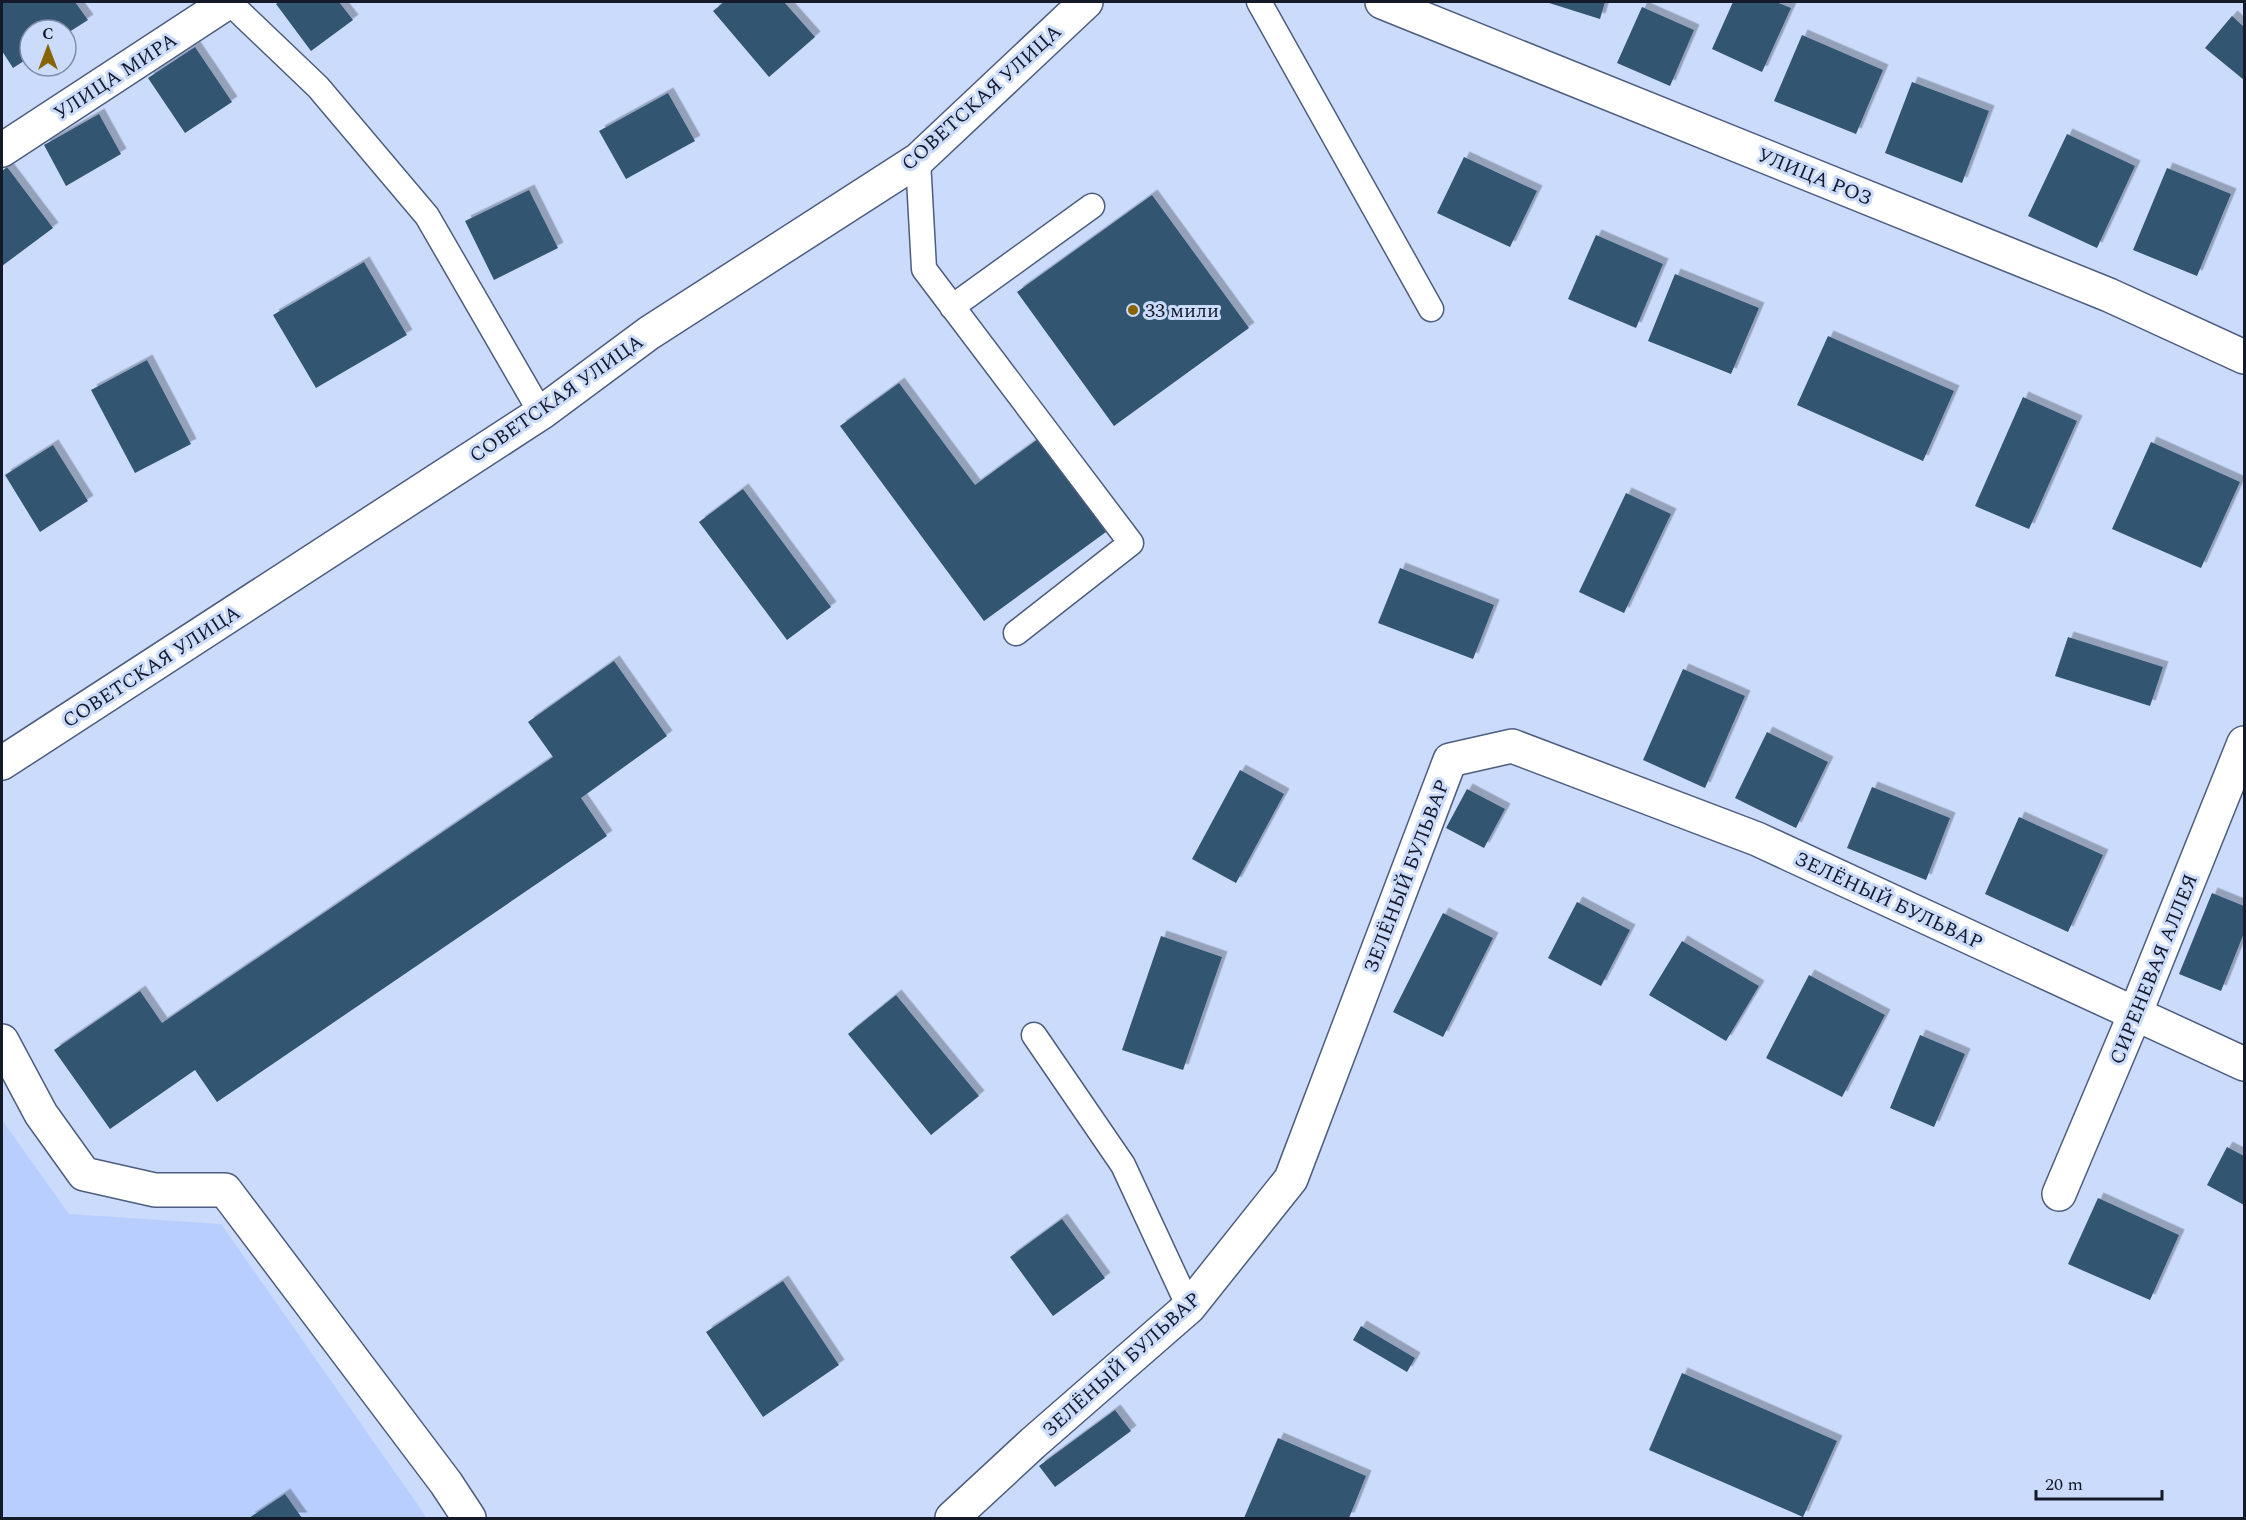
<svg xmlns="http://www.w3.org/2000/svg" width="2246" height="1520" viewBox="0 0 2246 1520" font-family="Spectral,serif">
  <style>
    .built { fill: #b8cefe }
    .building { fill: #335571; filter: url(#shadow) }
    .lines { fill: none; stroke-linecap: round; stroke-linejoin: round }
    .service-casing { stroke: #4d5d80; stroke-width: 27 }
    .minor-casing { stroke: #4d5d80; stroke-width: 36 }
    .tertiary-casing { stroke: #4d5d80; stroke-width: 36 }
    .service { stroke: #fff; stroke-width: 24 }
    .minor { stroke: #fff; stroke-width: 33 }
    .tertiary { stroke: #fff; stroke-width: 33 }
    .poi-dot { fill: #876400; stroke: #cbdbfc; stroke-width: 2 }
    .labels { text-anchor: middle; stroke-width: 6; stroke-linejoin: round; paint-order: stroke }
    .street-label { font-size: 20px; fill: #141a29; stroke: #cbdbfc }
    .poi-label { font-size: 20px; fill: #141a29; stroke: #cbdbfc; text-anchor: start }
  </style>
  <defs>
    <filter id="shadow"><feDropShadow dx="5.5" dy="-5.5" stdDeviation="0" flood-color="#0004"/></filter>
  </defs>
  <rect width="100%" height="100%" fill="#cbdbfc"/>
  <path class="built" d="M 2,1120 L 69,1214 L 221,1224 L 427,1518 L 2,1518 Z"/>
  <path class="building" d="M 2,2 L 75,2 L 88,20 L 66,34 L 66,30 L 30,30 L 30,57 L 13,68 L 2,51 Z
    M 279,2 L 339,2 L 353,20 L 311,51 L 276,4 Z
    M 724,2 L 784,2 L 815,37 L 769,77 L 713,11 Z
    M 1546,2 L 1605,2 L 1600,19 Z
    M 1733,2 L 1776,2 L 1791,8 L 1762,72 L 1712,49 Z
    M 1642,7 L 1694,30 L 1670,86 L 1617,63 Z
    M 2232,16 L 2244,27 L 2244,80 L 2205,48 Z
    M 1802,35 L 1883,70 L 1856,134 L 1774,101 Z
    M 195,47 L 232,102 L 185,133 L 148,78 Z
    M 1912,82 L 1989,111 L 1962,183 L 1885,153 Z
    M 668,93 L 695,141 L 626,179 L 599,131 Z
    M 99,114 L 121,154 L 66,186 L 44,145 Z
    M 2067,134 L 2135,166 L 2097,248 L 2028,216 Z
    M 1464,157 L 1537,191 L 1510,247 L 1437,213 Z
    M 7,167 L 53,228 L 2,266 L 2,171 Z
    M 2167,168 L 2231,194 L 2197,276 L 2133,250 Z
    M 529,190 L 558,248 L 494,280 L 465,221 Z
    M 1152,195 L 1249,328 L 1114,426 L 1017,292 Z
    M 1596,235 L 1663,264 L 1636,328 L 1568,299 Z
    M 364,262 L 407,335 L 316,388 L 273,315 Z
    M 1675,274 L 1759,308 L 1731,374 L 1648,341 Z
    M 1828,336 L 1954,391 L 1923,461 L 1797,405 Z
    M 147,360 L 191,444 L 135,473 L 91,390 Z
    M 899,383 L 975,485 L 1038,439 L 1106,532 L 984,621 L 840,426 Z
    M 2023,397 L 2077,421 L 2029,529 L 1975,506 Z
    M 2151,442 L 2240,482 L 2201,568 L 2112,529 Z
    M 53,445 L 88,501 L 40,532 L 5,475 Z
    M 743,489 L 831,607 L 787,640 L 699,522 Z
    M 1626,493 L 1671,514 L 1624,613 L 1579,592 Z
    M 1400,568 L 1494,605 L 1473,659 L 1378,623 Z
    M 2068,637 L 2163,667 L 2150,706 L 2055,676 Z
    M 614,661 L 667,736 L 581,798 L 607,836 L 217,1102 L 195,1070 L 110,1129 L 54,1050 L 140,991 L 162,1023 L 553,757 L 528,722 Z
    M 1683,669 L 1745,696 L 1705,788 L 1643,760 Z
    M 1767,732 L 1828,762 L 1796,828 L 1735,798 Z
    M 1240,770 L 1284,794 L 1236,883 L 1192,859 Z
    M 1872,787 L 1950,818 L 1926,880 L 1847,848 Z
    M 1467,789 L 1505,809 L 1484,848 L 1446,828 Z
    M 2019,817 L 2103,855 L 2068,932 L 1985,894 Z
    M 2212,893 L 2244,906 L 2244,933 L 2221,991 L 2179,974 Z
    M 1577,902 L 1630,930 L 1601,986 L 1548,958 Z
    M 1443,913 L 1493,938 L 1443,1037 L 1393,1012 Z
    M 1161,936 L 1222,957 L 1183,1070 L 1122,1050 Z
    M 1682,941 L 1759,986 L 1726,1041 L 1649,995 Z
    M 1809,975 L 1885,1015 L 1842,1097 L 1766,1058 Z
    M 896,995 L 979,1096 L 931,1135 L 848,1034 Z
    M 1920,1035 L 1965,1054 L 1934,1127 L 1890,1108 Z
    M 2227,1147 L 2244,1156 L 2244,1205 L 2207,1185 Z
    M 2098,1198 L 2179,1235 L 2150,1300 L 2068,1264 Z
    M 1062,1219 L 1105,1278 L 1053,1316 L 1010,1257 Z
    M 783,1281 L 839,1365 L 763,1417 L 706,1332 Z
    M 1361,1326 L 1415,1358 L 1407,1372 L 1353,1340 Z
    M 1682,1373 L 1837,1441 L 1803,1517 L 1649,1450 Z
    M 1115,1410 L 1131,1431 L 1055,1487 L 1039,1466 Z
    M 1278,1438 L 1366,1476 L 1349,1518 L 1244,1518 Z
    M 285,1494 L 302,1518 L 249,1518 Z"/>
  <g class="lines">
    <defs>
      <path id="service" d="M 229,2 L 318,87 L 427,216 L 541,413
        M 1259,2 L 1431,309
        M 918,160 L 924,269 L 1131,543 L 1016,633
        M 952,307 L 1092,206
        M 1034,1035 L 1123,1165 L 1189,1307"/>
      <path id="minor" d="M 1382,2 L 2109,295 L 2244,357
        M 2,150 L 228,2
        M 2,1041 L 41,1114 L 84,1174 L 155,1190 L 225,1190 L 446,1483 L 469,1518
        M 2059,1194 L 2135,1014 L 2244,743
        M 952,1518 L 1033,1443 L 1189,1307 L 1291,1179 L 1450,760 L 1512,746 L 1757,839 L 2244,1064"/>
      <path id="tertiary" d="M 2,763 L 541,413 L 649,333 L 918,160 L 1086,2"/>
    </defs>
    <use href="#service" class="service-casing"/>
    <use href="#minor" class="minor-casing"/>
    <use href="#tertiary" class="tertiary-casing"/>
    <use href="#service" class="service"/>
    <use href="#minor" class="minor"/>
    <use href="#tertiary" class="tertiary"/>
  </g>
  <circle class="poi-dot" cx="1133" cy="310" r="6"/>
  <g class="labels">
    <g class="street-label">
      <text transform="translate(115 76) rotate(-33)" y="7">УЛИЦА МИРА</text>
      <text transform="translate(981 97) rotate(-42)" y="7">СОВЕТСКАЯ УЛИЦА</text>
      <text transform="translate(1815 176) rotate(22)" y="7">УЛИЦА РОЗ</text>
      <text transform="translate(556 398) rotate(-35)" y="7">СОВЕТСКАЯ УЛИЦА</text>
      <text transform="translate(151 666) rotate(-33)" y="7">СОВЕТСКАЯ УЛИЦА</text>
      <text transform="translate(1406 876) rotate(-69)" y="7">ЗЕЛЁНЫЙ БУЛЬВАР</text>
      <text transform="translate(1889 900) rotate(25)" y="7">ЗЕЛЁНЫЙ БУЛЬВАР</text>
      <text transform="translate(2153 969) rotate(-68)" y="7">СИРЕНЕВАЯ АЛЛЕЯ</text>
      <text transform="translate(1121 1364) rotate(-42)" y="7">ЗЕЛЁНЫЙ БУЛЬВАР</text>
    </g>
    <g class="poi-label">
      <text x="1145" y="317">33 мили</text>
    </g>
  </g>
  <rect width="2246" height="1520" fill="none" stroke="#141a29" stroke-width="6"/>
  <g transform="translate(48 48)"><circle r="28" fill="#cbdbfc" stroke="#828ea8" stroke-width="1.5"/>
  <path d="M0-4.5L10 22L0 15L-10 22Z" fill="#876400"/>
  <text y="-9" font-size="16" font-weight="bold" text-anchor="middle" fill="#141a29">С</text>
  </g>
  <path d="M2036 1490v9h126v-9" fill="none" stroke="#141a29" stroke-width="3"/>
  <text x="2045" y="1490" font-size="18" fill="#141a29" stroke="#cbdbfc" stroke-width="4.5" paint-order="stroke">20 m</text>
</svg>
